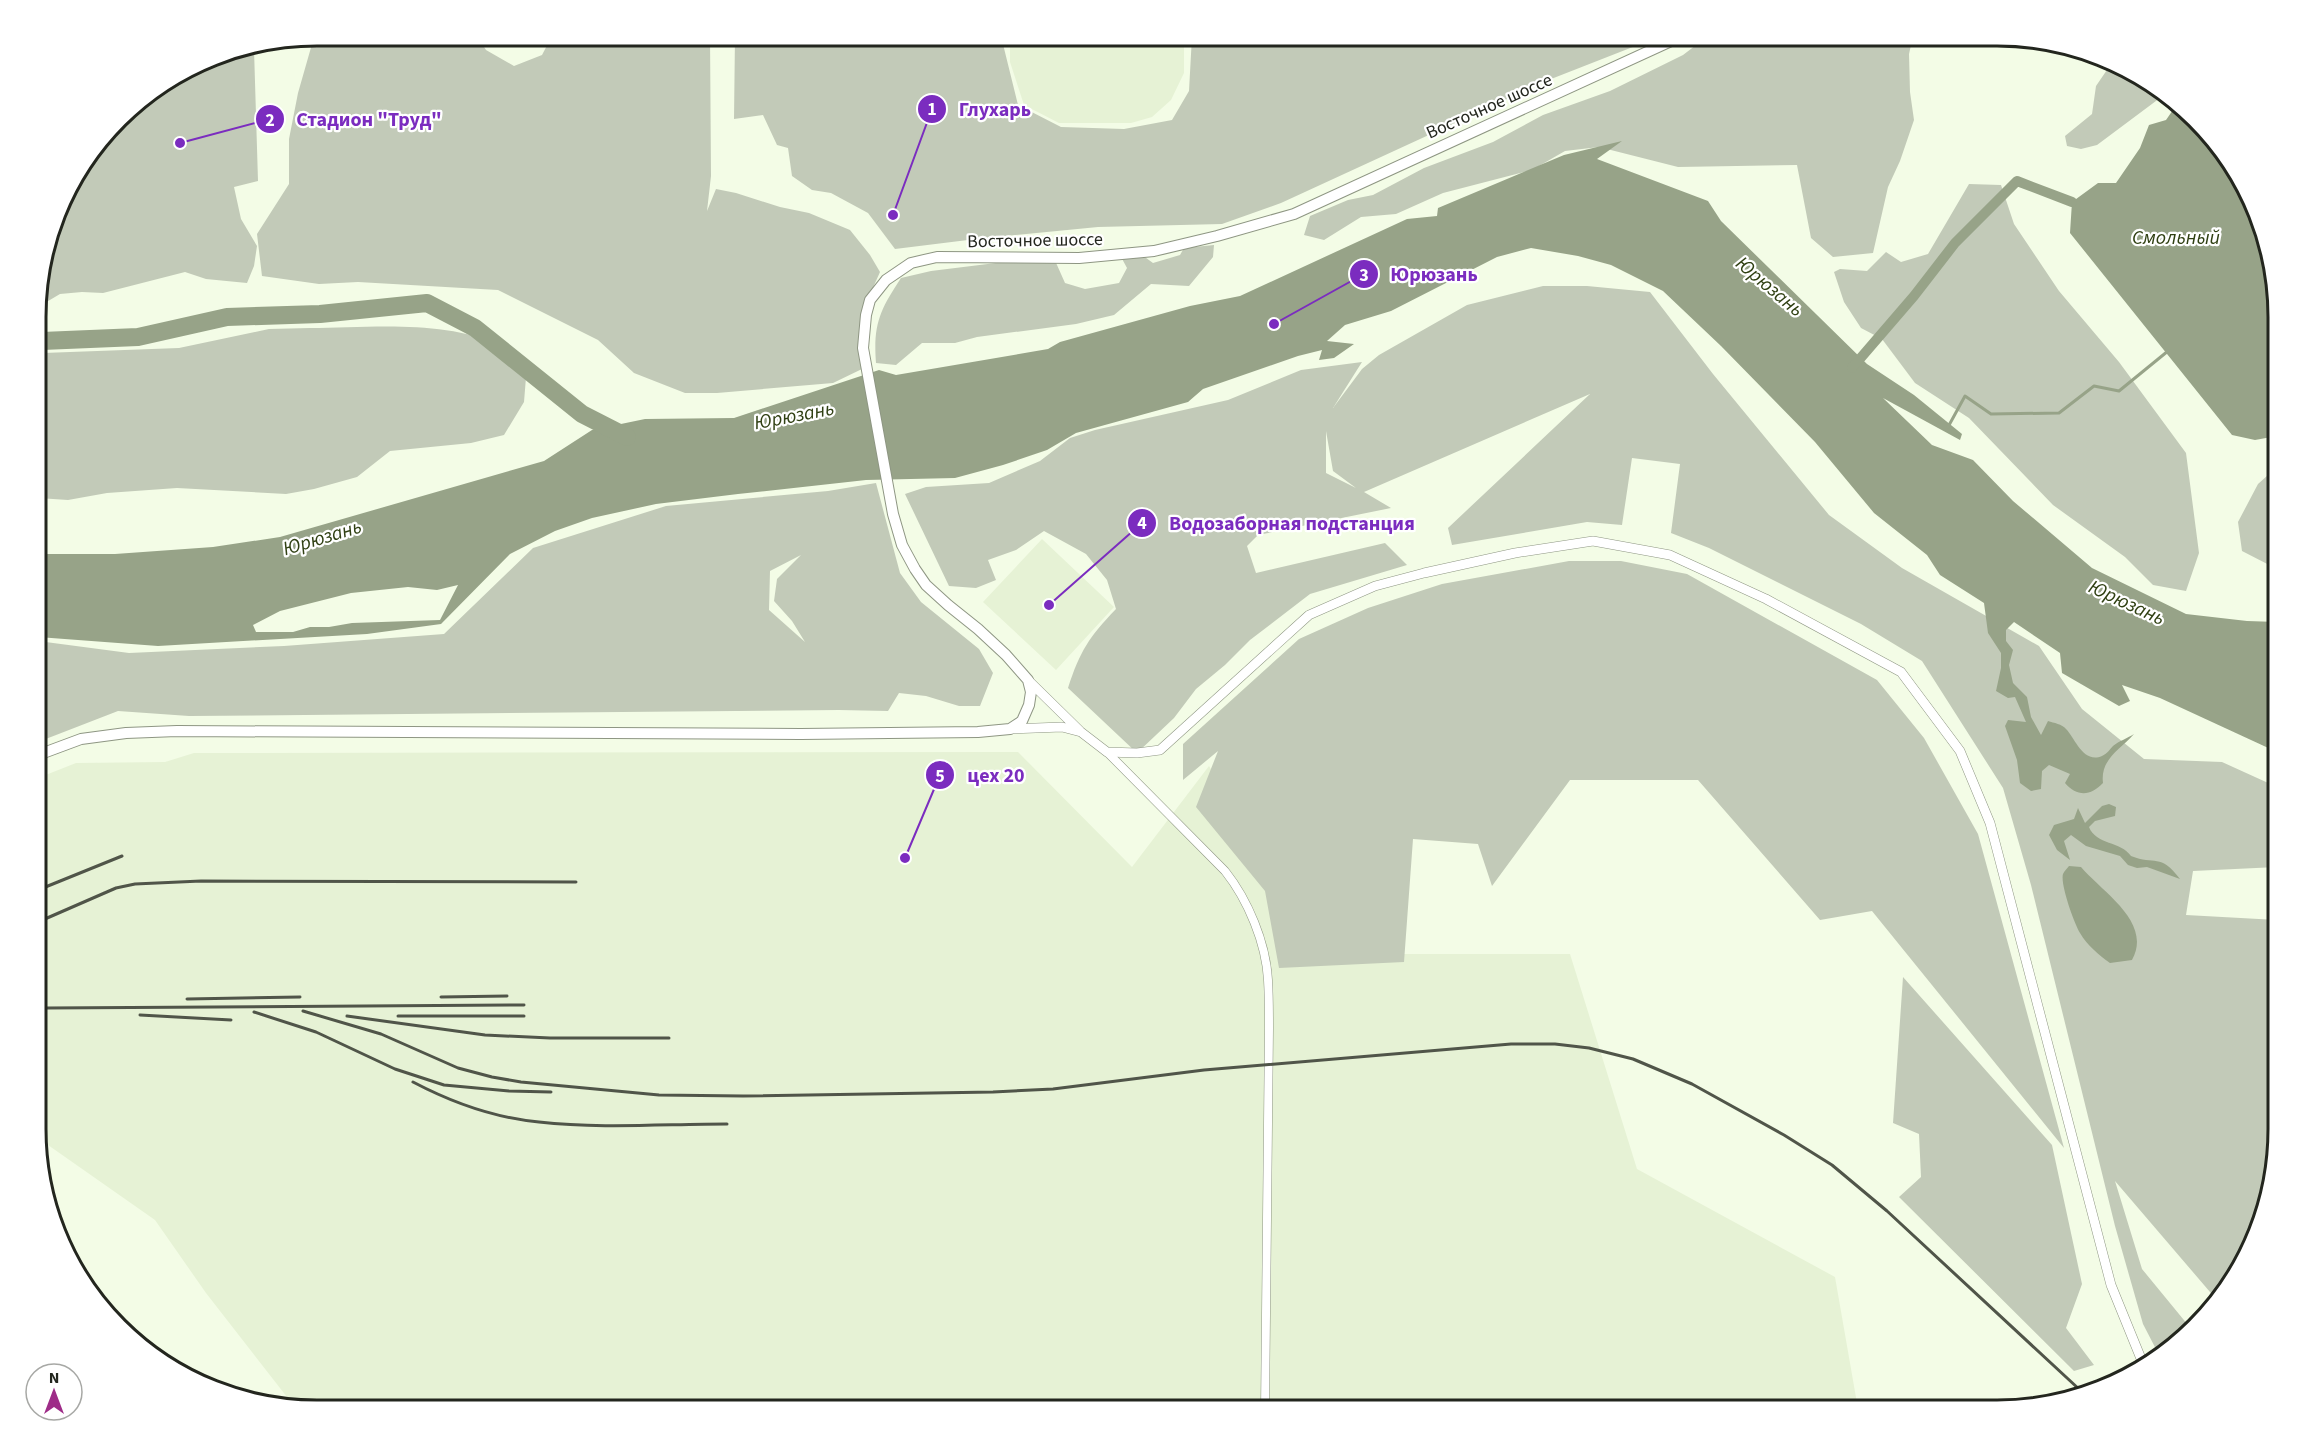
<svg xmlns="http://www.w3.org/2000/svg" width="2314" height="1446" viewBox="0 0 2314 1446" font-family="'Source Sans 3',sans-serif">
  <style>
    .built { fill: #e6f2d5 }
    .green { fill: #c2cab8; fill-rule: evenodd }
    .water { fill: #97a388; fill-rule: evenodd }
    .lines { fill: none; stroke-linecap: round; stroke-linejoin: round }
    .stream { stroke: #97a388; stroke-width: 3 }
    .canal { stroke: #97a388; stroke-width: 10 }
    .river { stroke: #97a388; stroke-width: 18 }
    .minor-casing { stroke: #8e9683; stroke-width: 9 }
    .tertiary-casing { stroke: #8e9683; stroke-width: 10 }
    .secondary-casing { stroke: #8e9683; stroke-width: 12 }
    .minor { stroke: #fff; stroke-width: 8 }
    .tertiary { stroke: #fff; stroke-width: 9 }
    .secondary { stroke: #fff; stroke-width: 10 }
    .rail { stroke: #505549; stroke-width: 3 }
    .labels { text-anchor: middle; stroke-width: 4.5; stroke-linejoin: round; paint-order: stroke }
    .street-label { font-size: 18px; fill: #23261e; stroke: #fff }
    .water-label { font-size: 20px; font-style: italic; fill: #304013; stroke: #fff }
    .rim { fill: none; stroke: #23261e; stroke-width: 3 }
    .leader { fill: none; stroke: #7b2cbf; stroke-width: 2 }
    .callout-dot { fill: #7b2cbf; stroke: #fff; stroke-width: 2 }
    .mark-label { font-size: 18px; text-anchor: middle; font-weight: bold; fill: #fff }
    .callout-label { font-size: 20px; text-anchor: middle; font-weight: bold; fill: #7b2cbf; stroke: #fff; stroke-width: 4.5; stroke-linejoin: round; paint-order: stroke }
  </style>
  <rect width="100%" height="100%" fill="#f3fce6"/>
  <path class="built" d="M 1010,36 L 1184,36 L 1184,73 L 1171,100 L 1152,117 L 1131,123 L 1059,123 L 1024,105 L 1010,62 Z
    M 1042,539 L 1114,607 L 1056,670 L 983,602 Z
    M 1018,752 L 1132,867 L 1209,766 L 1331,954 L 1570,954 L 1637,1169 L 1835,1277 L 1858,1409 L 317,1410 L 294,1406 L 206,1293 L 155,1220 L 38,1138 L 38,778 L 76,763 L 165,762 L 194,753 Z"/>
  <path class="green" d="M 477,36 L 486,50 L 514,66 L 542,55 L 552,36 L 710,36 L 711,176 L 707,211 L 716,189 L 736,193 L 780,207 L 809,213 L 850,230 L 870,255 L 880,272 L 863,310 L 862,369 L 833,383 L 717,393 L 685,393 L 634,373 L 598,340 L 498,290 L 358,282 L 319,284 L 262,276 L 257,234 L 289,184 L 289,139 L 298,93 L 314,37 Z
    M 735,36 L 1001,36 L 1018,105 L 1061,127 L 1124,129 L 1172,120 L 1189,91 L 1192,36 L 1656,36 L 1643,43 L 1546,81 L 1281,203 L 1222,224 L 1098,227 L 984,238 L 895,249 L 868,213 L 831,193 L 812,190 L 792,176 L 788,148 L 777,145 L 763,115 L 734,119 Z
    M 1708,36 L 1913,36 L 1909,54 L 1910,92 L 1914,120 L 1900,161 L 1888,187 L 1873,253 L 1833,257 L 1811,238 L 1797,165 L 1678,167 L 1599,147 L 1565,151 L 1532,170 L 1443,193 L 1396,214 L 1361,217 L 1324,240 L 1304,235 L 1310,216 L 1348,200 L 1373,195 L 1424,168 L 1493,142 L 1543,115 L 1610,91 L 1683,55 Z
    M 254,49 L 258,181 L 234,187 L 241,219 L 257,246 L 254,266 L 247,283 L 206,279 L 185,272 L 103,293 L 82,292 L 60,294 L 38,307 L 38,281 L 65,192 L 131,106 L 210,57 Z
    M 2111,64 L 2153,83 L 2164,95 L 2097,145 L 2081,149 L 2067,146 L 2065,136 L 2092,114 L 2096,86 Z
    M 1969,184 L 2001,185 L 2014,224 L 2059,291 L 2119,362 L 2186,453 L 2199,553 L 2186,591 L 2153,585 L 2125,557 L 2053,505 L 1969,418 L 1915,383 L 1882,339 L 1861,328 L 1844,302 L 1834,272 L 1840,269 L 1867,271 L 1886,252 L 1901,262 L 1928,254 Z
    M 1214,245 L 1213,257 L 1189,286 L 1151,284 L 1114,315 L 1076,324 L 977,337 L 955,343 L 922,343 L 896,365 L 876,363 C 873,324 880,310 901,278 L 931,271 L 1053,256 L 1065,283 L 1085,289 L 1119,283 L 1127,268 L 1120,255 L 1138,252 L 1153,263 L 1180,255 L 1184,248 Z
    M 1543,286 L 1587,286 L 1650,292 L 1713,374 L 1829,515 L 1902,568 L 2039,646 L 2082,709 L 2144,759 L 2222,762 L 2277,787 L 2277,867 L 2193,871 L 2186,915 L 2277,920 L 2277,1147 L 2263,1219 L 2231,1285 L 2216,1299 L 2115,1181 L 2142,1269 L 2188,1325 L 2158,1353 L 2143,1324 L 2115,1226 L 2031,885 L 2003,788 L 1922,661 L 1861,624 L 1709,548 L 1671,533 L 1680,464 L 1632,458 L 1622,525 L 1587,522 L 1452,545 L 1448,528 L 1590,394 L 1364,492 L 1391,508 L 1258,535 L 1247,546 L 1256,573 L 1385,543 L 1407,565 L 1310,594 L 1250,640 L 1225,665 L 1196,689 L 1174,718 L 1137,753 L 1068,688 C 1080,651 1089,637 1116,609 L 1107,580 L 1086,554 L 1044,531 L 1016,550 L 988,560 L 996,580 L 976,588 L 949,586 L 905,494 L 926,487 L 989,483 L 1040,461 L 1070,438 L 1095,430 L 1228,400 L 1301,370 L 1362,362 L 1333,408 L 1362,369 L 1379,355 L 1467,305 ZM 1326,431 L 1333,471 L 1356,488 L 1326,473 Z
    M 310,328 C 369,328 446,319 500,346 C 510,351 518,359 527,365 L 524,402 L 504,435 L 471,443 L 390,451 L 357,477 L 314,489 L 286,494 L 177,488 L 107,493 L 68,500 L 38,498 L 38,358 L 43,353 L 179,348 L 269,329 Z
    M 2277,467 L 2277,569 L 2242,551 L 2238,522 L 2258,484 Z
    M 876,483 L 900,573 L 921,602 L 979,649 L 993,673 L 980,706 L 959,706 L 926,696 L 899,693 L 888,711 L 839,710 L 189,716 L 118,711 L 38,742 L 38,641 L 129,653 L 284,646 L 444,634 L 533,548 L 666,506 L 828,491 ZM 801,555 L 777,579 L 774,601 L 792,621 L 805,642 L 769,610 L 770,571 Z
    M 1569,561 L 1621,561 L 1687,574 L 1877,680 L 1924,738 L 1978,834 L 2064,1148 L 1872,911 L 1820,920 L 1698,780 L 1570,780 L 1492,886 L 1478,844 L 1413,839 L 1404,962 L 1279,968 L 1265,891 L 1196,807 L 1218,751 L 1183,780 L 1183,744 L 1299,639 L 1368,608 L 1442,584 Z
    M 1903,977 L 2052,1145 L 2082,1284 L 2066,1328 L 2094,1365 L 2074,1371 L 1899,1197 L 1921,1177 L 1919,1134 L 1893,1123 Z"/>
  <path class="water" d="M 2175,107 L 2240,176 L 2277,299 L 2277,436 L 2255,440 L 2232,435 L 2070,233 L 2072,202 L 2098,183 L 2116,183 L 2140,148 L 2149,125 L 2166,120 Z
    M 1622,141 L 1597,159 L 1708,201 L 1721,221 L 1867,364 L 1914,395 L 1962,434 L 1960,440 L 1883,398 L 1932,445 L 1973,460 L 2013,501 L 2092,568 L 2186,614 L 2247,621 L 2277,622 L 2277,752 L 2160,698 L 2122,685 L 2130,701 L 2119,706 L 2062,673 L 2060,653 L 2014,622 L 2006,630 L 2006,641 L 2013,650 L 2009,665 L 2013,683 L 2027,697 L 2031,717 L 2041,735 L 2048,721 C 2054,723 2062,724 2066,729 C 2075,738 2083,764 2102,756 C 2107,754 2110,749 2113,746 C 2119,741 2128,738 2134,734 C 2120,750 2100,759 2103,783 C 2091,796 2077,797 2065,783 L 2070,774 L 2049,765 L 2042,771 L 2041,789 L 2031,791 L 2020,783 L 2017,760 L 2005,726 L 2008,720 L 2026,722 L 2015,697 L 2008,698 L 1996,691 L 2001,668 L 2001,653 L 1988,633 L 1984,603 L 1940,575 L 1927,555 L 1874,513 L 1815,442 L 1721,346 L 1663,291 L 1611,265 L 1578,256 L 1531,248 L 1497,257 L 1391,311 L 1345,325 L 1327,341 L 1354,344 L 1334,358 L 1319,360 L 1322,350 L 1298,356 L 1203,389 L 1188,402 L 1076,433 L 1047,450 L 1003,465 L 955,478 L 866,480 L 738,494 L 656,504 L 592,518 L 555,531 L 510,554 L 441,624 L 367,634 L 158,646 L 38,637 L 38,554 L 115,554 L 213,547 L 280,537 L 544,461 L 592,430 L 645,419 L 734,418 L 879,370 L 896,375 L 1048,349 L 1060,342 L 1190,306 L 1240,296 L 1407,219 L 1437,216 L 1438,208 L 1564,155 ZM 458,585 L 440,620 L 352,623 L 329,627 L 310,627 L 293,632 L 256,632 L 253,625 L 280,611 L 351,593 L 408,587 L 437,590 Z
    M 2109,804 L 2116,807 L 2115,816 L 2095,821 L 2089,827 C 2096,845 2121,841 2131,856 C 2155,866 2160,852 2180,879 L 2147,867 L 2137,868 L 2128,865 L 2120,856 L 2086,846 L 2071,835 L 2064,841 L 2070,860 L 2057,850 L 2049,835 L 2054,825 L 2074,819 L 2078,808 L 2085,823 L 2102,806 Z
    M 2069,866 L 2081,867 C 2102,892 2153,922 2132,960 L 2110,963 C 2099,955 2087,945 2080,933 C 2074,923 2060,884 2063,874 C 2064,871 2067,869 2069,866 Z"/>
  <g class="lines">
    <path class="stream" d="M 1948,427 L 1965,396 L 1991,414 L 2059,413 L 2094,386 L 2119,391 L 2168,351"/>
    <path class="canal" d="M 1852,368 L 1914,296 L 1955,243 L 2017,181 L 2072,202"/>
    <path class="river" d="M 38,344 L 42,341 L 138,337 L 227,317 L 320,314 L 427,303 L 475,328 L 582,414 L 627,437"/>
    <defs>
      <path id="minor" d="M 1107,752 L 1225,871 C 1248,900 1266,943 1268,980 C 1269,996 1269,1012 1269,1028 L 1265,1410"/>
      <path id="tertiary" d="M 1028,680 L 1080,731
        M 1010,729 L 1062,727 L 1081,732 L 1107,752 L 1137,753 L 1160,750 L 1309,615 L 1375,586 L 1424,573 L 1515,553 L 1593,541 L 1670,555 L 1766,599 L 1901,672 L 1960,751 L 1990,823 L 2111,1285 L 2144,1366"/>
      <path id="secondary" d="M 38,755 L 81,739 L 126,733 L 177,731 L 801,734 L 978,732 L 1010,729 L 1022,721 L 1029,705 L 1031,692 L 1028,680 L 1006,655 L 978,629 L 948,605 L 926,585 L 915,569 L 902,545 L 893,514 L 863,348 L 866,315 L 870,300 L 886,280 L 911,263 L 937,257 L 1079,258 L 1154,251 L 1217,236 L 1294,214 L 1682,36"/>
    </defs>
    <use href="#minor" class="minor-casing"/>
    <use href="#tertiary" class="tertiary-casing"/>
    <use href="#secondary" class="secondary-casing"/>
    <use href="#minor" class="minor"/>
    <use href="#tertiary" class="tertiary"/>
    <use href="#secondary" class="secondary"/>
    <path class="rail" d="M 38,890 L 122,856
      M 38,922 L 116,888 L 135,884 L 201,881 L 576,882
      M 441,997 L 507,996
      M 187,999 L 300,997
      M 47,1008 L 524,1005
      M 303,1011 L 381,1034 L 458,1068 L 492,1077 L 521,1082 L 659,1095 L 743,1096 L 993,1092 L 1053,1089 L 1204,1070 L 1511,1044 L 1555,1044 L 1589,1048 L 1633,1059 L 1692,1084 L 1784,1135 L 1832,1165 L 1887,1211 L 2080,1390
      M 254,1012 L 316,1032 L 395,1069 L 444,1085 L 509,1091 L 551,1092
      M 140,1015 L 231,1020
      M 347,1016 L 485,1035 L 550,1038 L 669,1038
      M 398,1016 L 524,1016
      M 413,1082 C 451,1102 496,1118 539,1122 C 601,1129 665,1124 727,1124"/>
  </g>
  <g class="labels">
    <g class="street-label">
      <text transform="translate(1489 106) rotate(-24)" y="6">Восточное шоссе</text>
      <text transform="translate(1035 240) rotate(-1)" y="6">Восточное шоссе</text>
    </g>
    <g class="water-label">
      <text x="2176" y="244">Смольный</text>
      <text transform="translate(1770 286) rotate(40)" y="7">Юрюзань</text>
      <text transform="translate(794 415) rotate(-11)" y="7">Юрюзань</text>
      <text transform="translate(322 537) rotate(-17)" y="7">Юрюзань</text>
      <text transform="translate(2127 602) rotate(25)" y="7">Юрюзань</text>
    </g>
  </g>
  <path d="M0 0H2314V1446H0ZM317 46H1997A271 271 0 0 1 2268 317V1129A271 271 0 0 1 1997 1400H317A271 271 0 0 1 46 1129V317A271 271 0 0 1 317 46Z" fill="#fff" fill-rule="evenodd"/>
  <path class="rim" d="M317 46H1997A271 271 0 0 1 2268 317V1129A271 271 0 0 1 1997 1400H317A271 271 0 0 1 46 1129V317A271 271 0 0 1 317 46Z"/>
  <path class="leader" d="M893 215L932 109M180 143L270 119M1274 324L1364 274M1049 605L1142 523M905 858L940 775"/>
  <g class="callout-dot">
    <circle cx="893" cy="215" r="6"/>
    <circle cx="180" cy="143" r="6"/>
    <circle cx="1274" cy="324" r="6"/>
    <circle cx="1049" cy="605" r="6"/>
    <circle cx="905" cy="858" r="6"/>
    <circle cx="932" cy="109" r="15"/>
    <circle cx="270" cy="119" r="15"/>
    <circle cx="1364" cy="274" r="15"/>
    <circle cx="1142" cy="523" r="15"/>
    <circle cx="940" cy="775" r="15"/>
  </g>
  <g class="mark-label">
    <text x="932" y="115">1</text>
    <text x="270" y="126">2</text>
    <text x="1364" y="281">3</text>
    <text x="1142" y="529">4</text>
    <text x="940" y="782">5</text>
  </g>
  <g class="callout-label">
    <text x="995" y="116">Глухарь</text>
    <text x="369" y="126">Стадион "Труд"</text>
    <text x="1434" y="281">Юрюзань</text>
    <text x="1292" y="530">Водозаборная подстанция</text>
    <text x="996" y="782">цех 20</text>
  </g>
  <g transform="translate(54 1392)"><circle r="28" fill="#ffffff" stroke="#a7a8a5" stroke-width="1.5"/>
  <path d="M0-4.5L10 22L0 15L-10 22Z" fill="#9e2c88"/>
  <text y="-9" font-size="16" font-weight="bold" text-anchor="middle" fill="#23261e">N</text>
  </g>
</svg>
